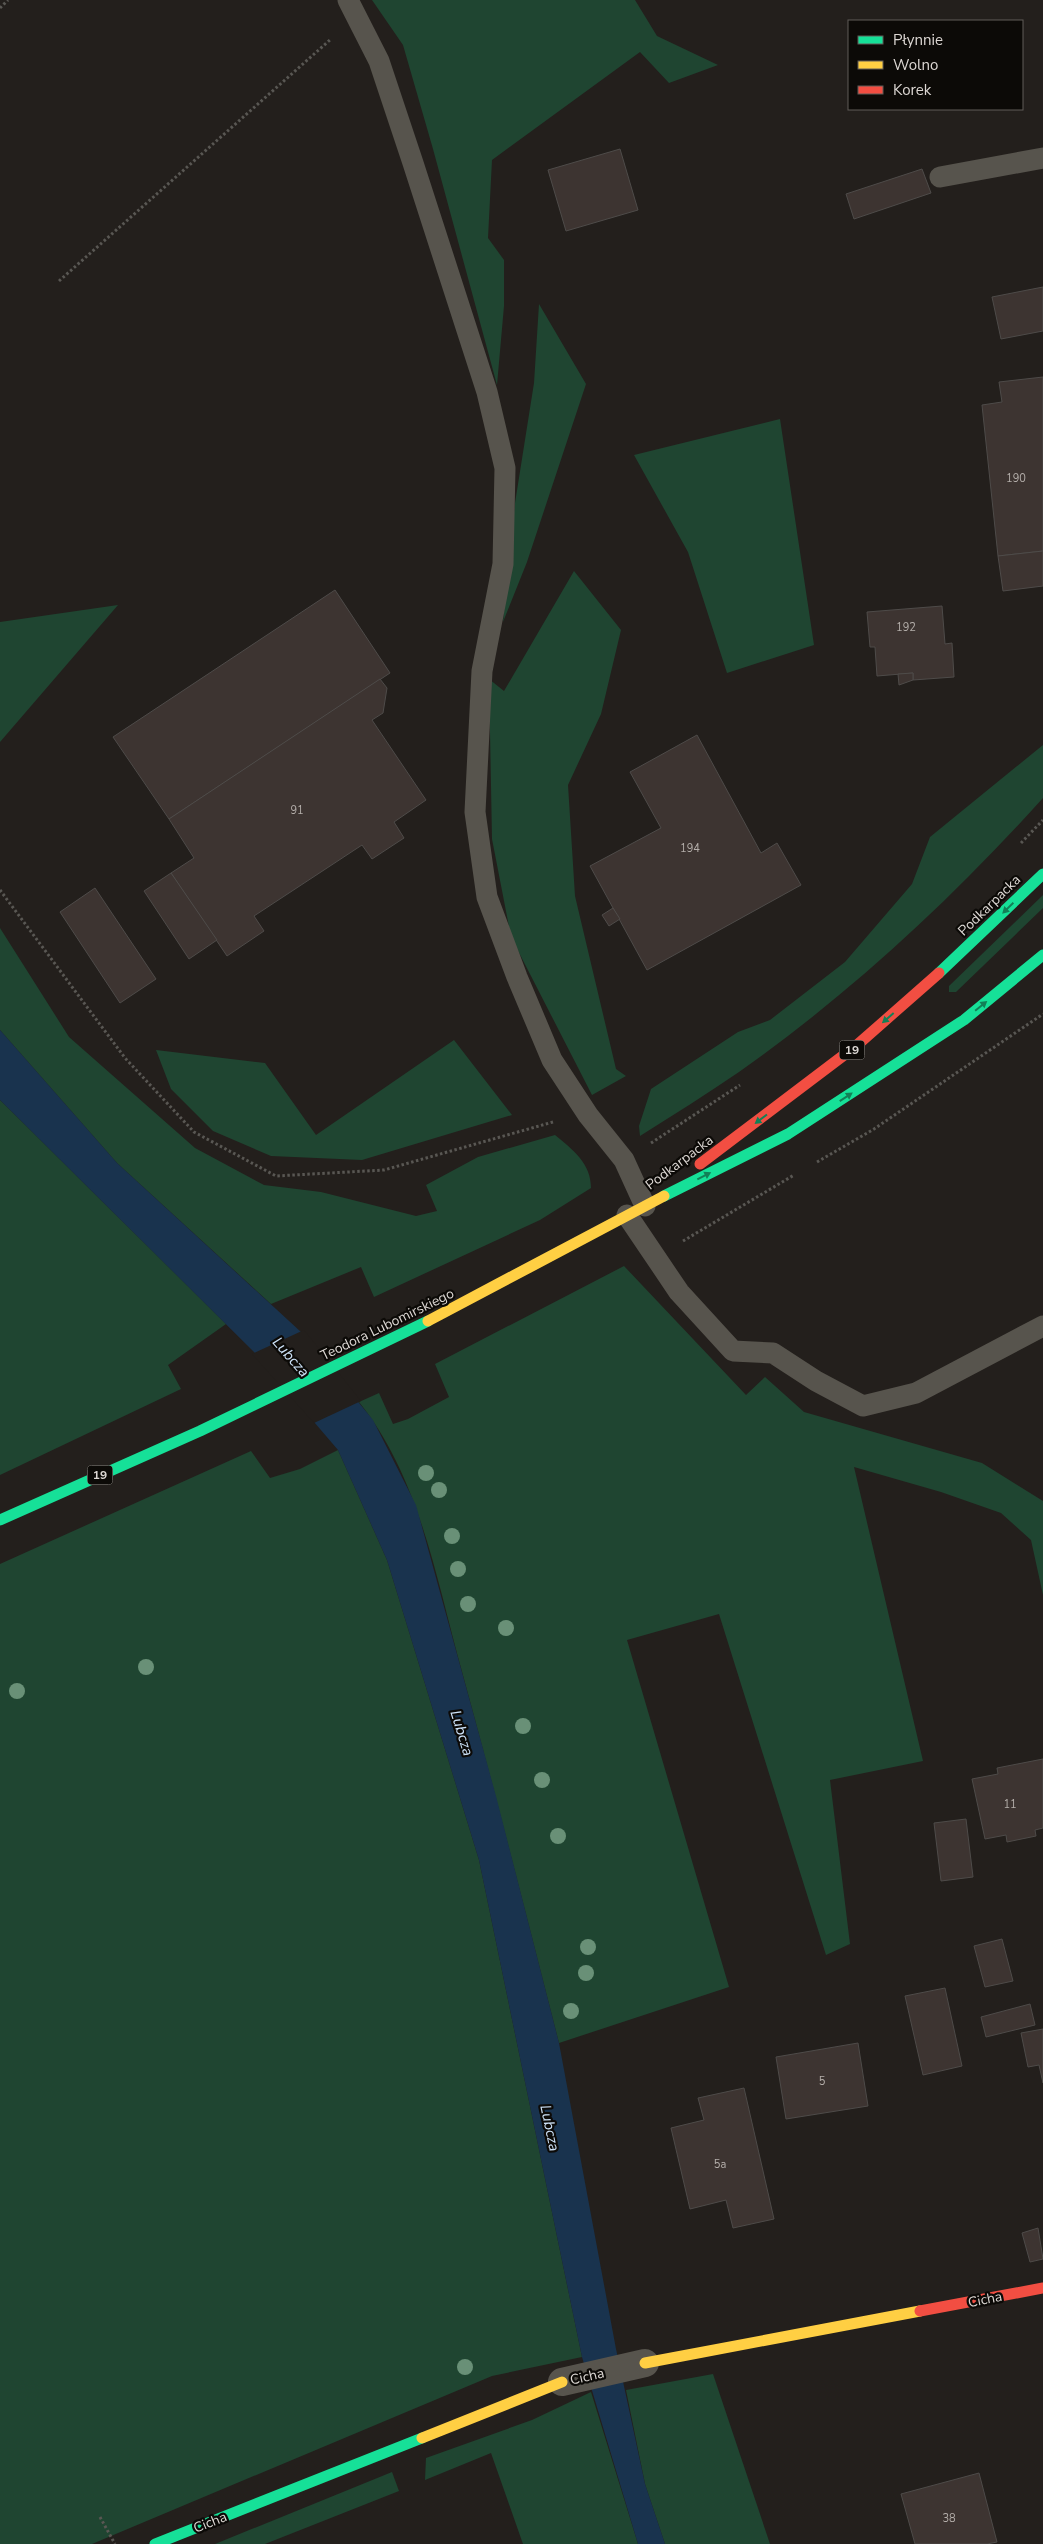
<svg xmlns="http://www.w3.org/2000/svg" width="1043" height="2544" viewBox="0 0 1043 2544" font-family="'Nunito Sans',sans-serif">
<rect width="100%" height="100%" fill="#231f1c"/>
<g fill="#1f4531">
<polygon points="372,0 635,0 657,36 718,65 669,83 640,52 492,160 488,238 504,260 504,306 497,385 433,149 403,45"/>
<polygon points="539,304 586,384 527,562 503,622 515,503 534,383"/>
<polygon points="780,419 814,645 727,673 688,552 634,455"/>
<polygon points="574,571 621,630 601,714 568,785 575,896 616,1069 626,1076 592,1095 511,937 492,839 489,679 504,691"/>
<polygon points="118,605 0,742 0,622"/>
<path d="M1043,745V798C952,899 851,993 739,1072C707,1094 673,1115 640,1136L639,1126L651,1089L738,1032L770,1020L845,962L912,884L930,837Z"/>
<polygon points="1043,895 1043,908 956,992 949,992 949,986"/>
<path d="M0,928L69,1037L195,1148L264,1185L321,1192L416,1216L437,1211L426,1185L478,1157L555,1135C573,1150 591,1163 591,1188L540,1220L374,1297L361,1267L271,1304L117,1163L0,1030Z"/>
<polygon points="454,1040 512,1115 362,1160 271,1156 213,1131 171,1089 156,1050 265,1063 316,1135"/>
<polygon points="0,1100 226,1324 168,1365 181,1389 0,1475"/>
<path d="M624,1266L746,1395L765,1377L804,1412L982,1463L1043,1501V1595L1031,1540L1001,1513L941,1492L854,1467L923,1761L830,1780L850,1944L826,1955L719,1614L627,1640L729,1987L559,2043C527,1918 495,1792 461,1668C436,1577 419,1477 359,1402L379,1393L393,1424L408,1419L449,1397L435,1364Z"/>
<polygon points="338,1450 387,1560 479,1860 582,2357 492,2376 92,2544 0,2544 0,1564 251,1451 270,1478 300,1469"/>
<polygon points="713,2374 770,2544 665,2544 645,2484 626,2390"/>
<polygon points="591,2392 638,2544 523,2544 491,2453 425,2480 426,2458 532,2420"/>
<polygon points="392,2472 399,2491 265,2544 215,2544"/>
</g>
<polygon fill="#19334e" points="0,1030 117,1163 301,1332 373,1420 416,1505 496,1796 559,2043 616,2349 645,2484 665,2544 638,2544 582,2357 479,1860 387,1560 338,1450 255,1353 0,1100"/>
<polygon fill="#231f1c" points="304,1330 361,1401 314,1423 252,1354"/>
<g fill="#3d3431" stroke="#4e4b49">
<polygon points="620,149 638,210 566,231 548,170"/>
<polygon points="922,169 931,193 854,219 846,194"/>
<polygon points="1043,287 1043,331 1001,339 992,297"/>
<polygon points="1043,377 1043,551 998,556 982,405 1002,402 999,382"/>
<polygon points="1043,551 1043,586 1003,591 998,556"/>
<polygon points="335,590 390,673 169,819 113,737"/>
<polygon points="942,606 945,644 952,643 954,677 913,680 913,673 877,676 875,647 870,647 867,612"/>
<polygon points="913,673 913,680 899,685 898,674"/>
<polygon points="380,679 387,688 383,713 372,720 426,800 394,822 404,838 372,859 362,845 254,916 264,931 227,956 171,873 194,858 169,819"/>
<polygon points="697,735 761,853 777,843 801,885 647,970 590,866 661,828 630,772"/>
<polygon points="171,873 217,940 189,959 144,891"/>
<polygon points="95,888 156,979 120,1003 60,912"/>
<polygon points="613,908 620,919 609,926 602,915"/>
<polygon points="1043,1759 1043,1828 1035,1830 1036,1836 1007,1842 1006,1835 985,1839 972,1779 998,1774 997,1768"/>
<polygon points="966,1819 973,1877 941,1881 934,1823"/>
<polygon points="1002,1939 1013,1981 985,1987 974,1946"/>
<polygon points="945,1988 962,2066 923,2075 905,1996"/>
<polygon points="1030,2004 1035,2025 986,2037 981,2017"/>
<polygon points="1043,2029 1043,2083 1039,2065 1028,2067 1021,2033"/>
<polygon points="858,2043 868,2106 786,2119 776,2057"/>
<polygon points="744,2088 774,2219 733,2228 726,2200 690,2209 671,2128 704,2120 698,2098"/>
<polygon points="1038,2228 1043,2259 1030,2262 1022,2233"/>
<polygon points="979,2473 997,2542 987,2544 915,2544 901,2494"/>
</g>
<g fill="none" stroke-linecap="round" stroke-linejoin="round">
<g stroke="#595753" stroke-width="3" stroke-dasharray="2.5 2.5" stroke-linecap="butt">
<polyline points="0,8 8,0"/>
<polyline points="59,281 331,39"/>
<polyline points="1021,843 1043,820"/>
<polyline points="0,890 125,1058 194,1132 276,1176 384,1170 553,1122"/>
<polyline points="651,1143 740,1085"/>
<polyline points="817,1162 874,1129 1043,1014"/>
<polyline points="683,1241 794,1175"/>
<polyline points="100,2517 115,2544"/>
</g>
<g stroke="#57544d" stroke-width="21">
<polyline points="348,0 379,61 413,163 487,392 505,468 503,564 482,671 475,812 487,897 517,977 552,1060 588,1115 624,1160 645,1206"/>
<polyline points="940,177 1043,158"/>
<polyline points="627,1215 679,1292 733,1351 773,1353 816,1381 863,1406 916,1393 1043,1326"/>
</g>
<polyline stroke="#57544d" stroke-width="28" points="562,2382 645,2363"/>
<g stroke="#16e098" stroke-width="11">
<polyline points="939,973 1043,874"/>
<polyline points="664,1196 788,1134 964,1020 1043,955"/>
<polyline points="0,1520 200,1431 428,1321"/>
<polyline points="155,2544 422,2438"/>
</g>
<g stroke="#ffcf43" stroke-width="11">
<polyline points="428,1321 664,1196"/>
<polyline points="645,2363 920,2311"/>
<polyline points="422,2438 562,2382"/>
</g>
<g stroke="#f24e42" stroke-width="11">
<polyline points="700,1164 856,1046 939,973"/>
<polyline points="920,2311 1043,2288"/>
</g>
</g>
<g fill="#699077">
<circle cx="426" cy="1473" r="8"/>
<circle cx="439" cy="1490" r="8"/>
<circle cx="452" cy="1536" r="8"/>
<circle cx="458" cy="1569" r="8"/>
<circle cx="468" cy="1604" r="8"/>
<circle cx="506" cy="1628" r="8"/>
<circle cx="146" cy="1667" r="8"/>
<circle cx="17" cy="1691" r="8"/>
<circle cx="523" cy="1726" r="8"/>
<circle cx="542" cy="1780" r="8"/>
<circle cx="558" cy="1836" r="8"/>
<circle cx="588" cy="1947" r="8"/>
<circle cx="586" cy="1973" r="8"/>
<circle cx="571" cy="2011" r="8"/>
<circle cx="465" cy="2367" r="8"/>
</g>
<defs><path id="oneway-solid" d="M-6-.8H1V-3.2L6.5 0L1 3.2V.8H-6Z" transform="scale(1.25)"/></defs>
<g fill="#128057">
<use href="#oneway-solid" transform="translate(1008 908) rotate(136)"/>
<use href="#oneway-solid" transform="translate(981 1006) rotate(-39)"/>
<use href="#oneway-solid" transform="translate(888 1018) rotate(139)"/>
<use href="#oneway-solid" transform="translate(846 1097) rotate(-33)"/>
<use href="#oneway-solid" transform="translate(761 1119) rotate(143)"/>
<use href="#oneway-solid" transform="translate(704 1176) rotate(-27)"/>
</g>
<g text-anchor="middle" stroke-width="4.5" stroke-linejoin="round" paint-order="stroke">
<g font-size="11" fill="#b5afab">
<text x="1016" y="482">190</text>
<text x="906" y="631">192</text>
<text x="297" y="814">91</text>
<text x="690" y="852">194</text>
<text x="1010" y="1808">11</text>
<text x="822" y="2085">5</text>
<text x="720" y="2168">5a</text>
<text x="949" y="2522">38</text>
</g>
<g fill="#0c0a07" stroke="#9e9a96" stroke-width="1">
<rect x="839.5" y="1040.5" width="25" height="19" rx="4"/>
<rect x="87.5" y="1465.5" width="25" height="19" rx="4"/>
</g>
<g font-size="12" font-weight="bold" fill="#ddd8d4">
<text x="852" y="1054">19</text>
<text x="100" y="1479">19</text>
</g>
<g font-size="14" fill="#ddd8d4" stroke="#0c0a07">
<text transform="translate(989 905) rotate(-44)" y="5">Podkarpacka</text>
<text transform="translate(679 1162) rotate(-37)" y="5">Podkarpacka</text>
<text transform="translate(387 1324) rotate(-26)" y="5">Teodora Lubomirskiego</text>
<text transform="translate(985 2299) rotate(-11)" y="5">Cicha</text>
<text transform="translate(587 2376) rotate(-13)" y="5">Cicha</text>
<text transform="translate(210 2522) rotate(-22)" y="5">Cicha</text>
</g>
<g font-size="15" font-style="italic" fill="#cee3f9" stroke="#0c0a07">
<text transform="translate(291 1357) rotate(49)" y="5">Lubcza</text>
<text transform="translate(462 1733) rotate(73)" y="5">Lubcza</text>
<text transform="translate(550 2128) rotate(78)" y="5">Lubcza</text>
</g>
</g>
<rect x="848" y="20" width="175" height="90" fill="#0c0a07" stroke="#605c59"/>
<rect x="858" y="36" width="25" height="8" fill="#16e098" stroke="#605c59"/>
<text x="893" y="45" font-size="15" fill="#ddd8d4">Płynnie</text>
<rect x="858" y="61" width="25" height="8" fill="#ffcf43" stroke="#605c59"/>
<text x="893" y="70" font-size="15" fill="#ddd8d4">Wolno</text>
<rect x="858" y="86" width="25" height="8" fill="#f24e42" stroke="#605c59"/>
<text x="893" y="95" font-size="15" fill="#ddd8d4">Korek</text>
</svg>
